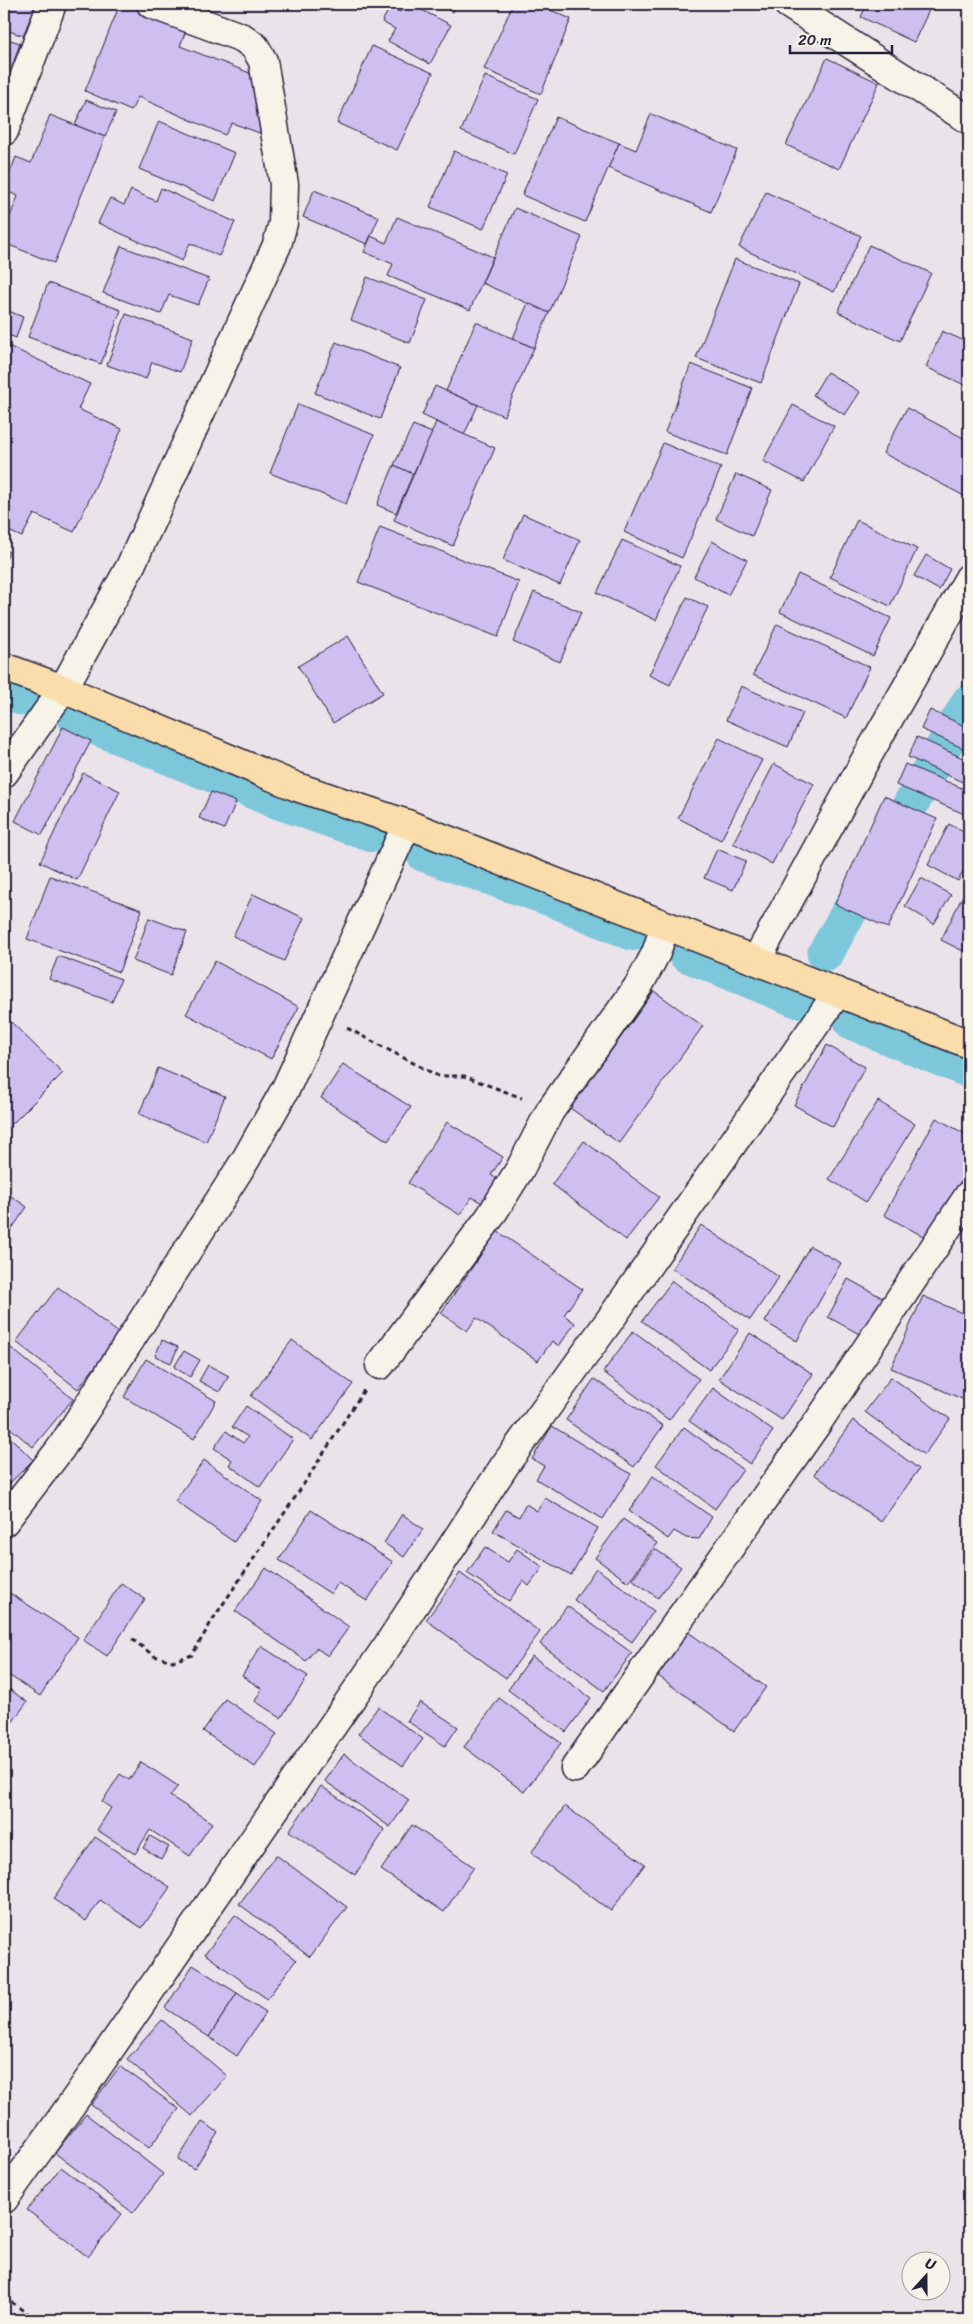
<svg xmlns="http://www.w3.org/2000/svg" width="973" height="2324" viewBox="0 0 973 2324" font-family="Sriracha,sans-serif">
<rect width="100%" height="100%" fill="#ebe3ea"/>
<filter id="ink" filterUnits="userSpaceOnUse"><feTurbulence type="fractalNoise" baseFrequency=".02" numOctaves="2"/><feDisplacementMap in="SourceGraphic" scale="10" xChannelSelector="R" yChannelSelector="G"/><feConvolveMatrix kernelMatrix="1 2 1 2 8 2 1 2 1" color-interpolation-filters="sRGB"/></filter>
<g filter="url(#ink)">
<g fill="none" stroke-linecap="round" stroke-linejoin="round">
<polyline stroke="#57859a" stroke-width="10" points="732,973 734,971"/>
<g stroke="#7bc7da" stroke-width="36">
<polyline points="4,690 23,698"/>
<polyline points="76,719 272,799 371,834"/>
<polyline points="424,854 552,899 633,933"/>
<polyline points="686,954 798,1000 800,998"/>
<polyline points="825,954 969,702"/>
<polyline points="852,1022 969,1070"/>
</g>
</g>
<g fill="#cfbef0" stroke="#22223b">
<polygon points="4,4 36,4 23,36 4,29"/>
<polygon points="120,4 135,4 188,25 180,46 250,73 268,136 232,123 225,135 138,97 131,111 85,91"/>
<polygon points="405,4 410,4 451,25 430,64 388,41 395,29 382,22 390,7 400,12"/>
<polygon points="436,4 457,4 453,12"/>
<polygon points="513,4 537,4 571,19 541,94 484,69"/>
<polygon points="867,4 932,4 914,42 861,17"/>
<polygon points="4,38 20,43 7,84 4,83"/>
<polygon points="372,46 433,73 397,150 337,123"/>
<polygon points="827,58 879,83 839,169 786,145"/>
<polygon points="485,76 538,99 514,154 461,131"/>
<polygon points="86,100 116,112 105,137 75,125"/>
<polygon points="651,114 737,150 711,212 608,168 619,143 636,150"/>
<polygon points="50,115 105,137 54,263 4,243 4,232 18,196 4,190 4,188 16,157 31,163"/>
<polygon points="556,117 619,143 585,222 522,195"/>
<polygon points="159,121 235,153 215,201 139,169"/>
<polygon points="454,151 507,175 483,229 430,207"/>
<polygon points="161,188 235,222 219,256 190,243 182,261 98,223 110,198 124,205 131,190 156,201"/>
<polygon points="314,190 379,217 367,244 303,217"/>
<polygon points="766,192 861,236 834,292 739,247"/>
<polygon points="515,208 582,237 549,313 482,283"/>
<polygon points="397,217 493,257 470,310 388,276 393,264 364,252 371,236 386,243"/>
<polygon points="869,245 931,273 900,341 838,312"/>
<polygon points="121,246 209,279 198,305 169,295 161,314 103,293"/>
<polygon points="735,259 799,284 761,383 696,358"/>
<polygon points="367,277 427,300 410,343 351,320"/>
<polygon points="48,283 121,310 101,364 28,337"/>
<polygon points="528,303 549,313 534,348 513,338"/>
<polygon points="4,309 23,317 16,338 4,333"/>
<polygon points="126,314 193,338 180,372 152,362 146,379 107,365"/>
<polygon points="476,322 534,348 504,416 446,391"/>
<polygon points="942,331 969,343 969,387 926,367"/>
<polygon points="336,342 400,368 380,419 315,393"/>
<polygon points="4,344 90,384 78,409 122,429 74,532 34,514 22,537 4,529"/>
<polygon points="691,364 752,388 727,455 665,432"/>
<polygon points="827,372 860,392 845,415 813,395"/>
<polygon points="435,386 478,405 464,435 422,415"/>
<polygon points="298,404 374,435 346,504 270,473"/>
<polygon points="793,405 834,426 804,482 763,461"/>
<polygon points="907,408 969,441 969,492 966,497 883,453"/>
<polygon points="436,422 495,448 453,546 394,520"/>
<polygon points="413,425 432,433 413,474 394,465"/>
<polygon points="663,443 721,468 682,558 624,532"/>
<polygon points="394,465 413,474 396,513 377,505"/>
<polygon points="736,474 772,490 752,536 716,519"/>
<polygon points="523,514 580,540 560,585 503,560"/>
<polygon points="857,520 917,549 890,606 830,577"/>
<polygon points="380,527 519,582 498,637 358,582"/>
<polygon points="622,540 680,566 656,620 597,593"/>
<polygon points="712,541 747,560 728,595 694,577"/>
<polygon points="4,549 9,552 4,564"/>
<polygon points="926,555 950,569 939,590 914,576"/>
<polygon points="798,574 891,618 873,656 780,612"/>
<polygon points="534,592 581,612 560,662 513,642"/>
<polygon points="687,597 708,607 670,685 649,675"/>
<polygon points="777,624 870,667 846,718 753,675"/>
<polygon points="348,636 383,693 333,723 298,666"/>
<polygon points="741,686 803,713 788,747 726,720"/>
<polygon points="930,710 969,728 969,751 921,729"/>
<polygon points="63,727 91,741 42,835 15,821"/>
<polygon points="917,737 969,761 969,785 908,757"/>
<polygon points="719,738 762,760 721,840 678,818"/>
<polygon points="774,764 814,784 772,864 733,843"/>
<polygon points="905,764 969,791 969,816 896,785"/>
<polygon points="83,773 120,791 77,880 40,862"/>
<polygon points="211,792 236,802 224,829 199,818"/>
<polygon points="884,796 937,819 888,928 835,904"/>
<polygon points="949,824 969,835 969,860 958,881 928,865"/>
<polygon points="717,849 746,861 733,890 704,878"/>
<polygon points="50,876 142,910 119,972 27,939"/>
<polygon points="921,878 951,895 934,924 905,906"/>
<polygon points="969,883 969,954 941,940"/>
<polygon points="253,894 304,918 284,961 233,936"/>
<polygon points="149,918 187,932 171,975 133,961"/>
<polygon points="58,956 121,979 112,1002 49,979"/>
<polygon points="215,961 299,1007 271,1059 186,1014"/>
<polygon points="654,991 703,1026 619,1143 570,1108"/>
<polygon points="4,1015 63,1073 4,1132"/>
<polygon points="827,1045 865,1067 833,1127 794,1105"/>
<polygon points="343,1064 411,1107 388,1141 321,1098"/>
<polygon points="158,1068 225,1096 206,1142 139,1114"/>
<polygon points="878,1101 915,1124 866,1202 829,1179"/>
<polygon points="936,1118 969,1136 969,1173 932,1241 884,1215"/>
<polygon points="447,1122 503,1157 491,1175 503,1183 488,1207 472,1197 460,1215 408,1183"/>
<polygon points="584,1141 659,1197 626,1240 552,1184"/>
<polygon points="4,1191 27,1207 4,1240"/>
<polygon points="701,1225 779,1277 750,1320 672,1268"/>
<polygon points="497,1231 582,1289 564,1315 575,1323 559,1346 552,1341 538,1361 476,1318 467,1331 441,1313"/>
<polygon points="810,1246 841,1263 797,1341 765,1322"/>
<polygon points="848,1279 883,1298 863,1336 828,1317"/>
<polygon points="672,1281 739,1330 709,1370 642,1321"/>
<polygon points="58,1287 120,1334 78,1389 16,1342"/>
<polygon points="923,1296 969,1316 969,1382 962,1399 891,1368"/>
<polygon points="633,1331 699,1379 669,1420 603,1372"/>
<polygon points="750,1333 813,1374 782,1420 719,1379"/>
<polygon points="162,1340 178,1347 171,1363 155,1356"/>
<polygon points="292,1340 353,1384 312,1440 251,1396"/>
<polygon points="4,1342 73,1399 33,1447 4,1423"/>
<polygon points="184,1351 200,1360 190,1377 174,1367"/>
<polygon points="146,1359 216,1401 194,1439 124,1397"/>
<polygon points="208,1365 229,1376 219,1392 199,1381"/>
<polygon points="891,1377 950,1419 924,1455 865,1412"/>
<polygon points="594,1379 663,1426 634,1467 566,1420"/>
<polygon points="713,1388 773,1431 750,1464 689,1421"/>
<polygon points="246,1406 293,1439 260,1487 229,1465 232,1460 214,1448 226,1431 243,1443 248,1437 232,1427"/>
<polygon points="853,1420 919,1469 881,1522 814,1474"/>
<polygon points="552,1426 631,1474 603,1519 536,1479 544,1466 532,1459"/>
<polygon points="684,1427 743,1470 715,1509 656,1465"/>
<polygon points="4,1431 33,1460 4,1489"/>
<polygon points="204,1460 262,1501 234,1542 175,1501"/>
<polygon points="653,1476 712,1517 699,1539 686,1538 674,1531 668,1539 629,1511"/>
<polygon points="545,1498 598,1528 571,1575 493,1531 506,1510 519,1517 526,1504 537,1511"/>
<polygon points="311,1510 393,1562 367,1601 338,1583 331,1594 279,1560"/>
<polygon points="402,1514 423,1529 404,1557 384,1543"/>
<polygon points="623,1519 657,1543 628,1582 595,1558"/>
<polygon points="485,1547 508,1562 517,1549 543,1567 529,1586 523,1581 509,1601 467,1573"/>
<polygon points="655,1549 681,1567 658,1598 632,1579"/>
<polygon points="266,1568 349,1627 328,1656 316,1648 306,1661 235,1611"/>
<polygon points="596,1568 654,1611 632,1642 574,1600"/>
<polygon points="460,1573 540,1632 506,1678 426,1620"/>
<polygon points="121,1583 145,1599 107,1656 83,1640"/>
<polygon points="5,1590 78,1637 40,1696 4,1672"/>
<polygon points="567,1606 632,1653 604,1691 540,1644"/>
<polygon points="688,1632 766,1687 734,1731 657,1675"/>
<polygon points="261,1646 308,1676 281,1718 255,1701 262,1689 242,1676"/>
<polygon points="532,1656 591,1698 566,1732 508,1690"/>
<polygon points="4,1685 27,1702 4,1734"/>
<polygon points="499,1698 561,1743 524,1792 464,1747"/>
<polygon points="225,1699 277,1734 255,1767 203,1731"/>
<polygon points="420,1702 458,1727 445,1746 407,1721"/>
<polygon points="378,1707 423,1739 403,1766 358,1734"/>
<polygon points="344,1754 409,1800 390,1827 325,1781"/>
<polygon points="141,1762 178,1786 170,1796 212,1823 190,1856 150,1830 135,1854 97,1830 111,1808 102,1802 120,1774 129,1780"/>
<polygon points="321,1786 385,1830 355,1875 289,1831"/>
<polygon points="565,1806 645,1864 611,1911 531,1853"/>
<polygon points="412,1825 474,1867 444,1912 381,1870"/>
<polygon points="150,1836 169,1847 161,1859 143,1848"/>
<polygon points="95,1837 170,1887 142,1928 100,1900 86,1921 53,1899"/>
<polygon points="276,1855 347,1907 310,1957 239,1904"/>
<polygon points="235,1915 296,1960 267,1999 205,1954"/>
<polygon points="193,1965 237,1993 209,2037 165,2008"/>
<polygon points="237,1993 266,2012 237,2056 209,2037"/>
<polygon points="162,2020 227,2076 192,2116 127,2059"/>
<polygon points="120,2066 179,2109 149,2148 91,2105"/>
<polygon points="86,2114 163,2174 133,2213 55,2153"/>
<polygon points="202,2122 218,2132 194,2169 178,2159"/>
<polygon points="61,2167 122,2214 88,2257 27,2210"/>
</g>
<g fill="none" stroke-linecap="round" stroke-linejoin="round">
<defs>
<g id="minor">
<polyline points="788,4 969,120"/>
<polyline points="4,131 52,4"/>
<polyline points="4,773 63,689 130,567 277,245 283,223 284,184 263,61 255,47 243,38 151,4"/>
<polyline points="757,959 867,757 969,578"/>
<polyline points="380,1365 490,1217 520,1169 550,1111 639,985 656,953 665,926"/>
<polyline points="4,1522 61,1448 246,1159 286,1088 407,824"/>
<polyline points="575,1768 818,1422 969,1195"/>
<polyline points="4,2199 81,2091 388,1645 505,1465 612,1317 838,992"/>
</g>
<polyline id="major" points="4,667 63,689 297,787 407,824 969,1044"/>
</defs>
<use href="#minor" stroke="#22223b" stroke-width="31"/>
<use href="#major" stroke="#22223b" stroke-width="31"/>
<g stroke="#22223b" stroke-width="3" stroke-dasharray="5 4" stroke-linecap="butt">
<polyline points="347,1028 438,1076 464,1076 522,1098"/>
<polyline points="132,1639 154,1656 173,1661 192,1655 213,1619 300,1490 364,1390"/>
<polyline points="4,2297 37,2320"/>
</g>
<use href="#minor" stroke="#f7f3e8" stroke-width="28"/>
<use href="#major" stroke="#fbddab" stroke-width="28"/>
</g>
</g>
<rect width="973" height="2324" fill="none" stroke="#f7f3e8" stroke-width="20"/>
<rect x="10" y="10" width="953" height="2304" fill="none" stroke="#22223b" stroke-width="2" filter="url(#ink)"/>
<g transform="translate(926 2276) rotate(21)"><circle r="24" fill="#f7f3e8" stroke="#a29fa3"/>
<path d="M0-4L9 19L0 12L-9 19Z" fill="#22223b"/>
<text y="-8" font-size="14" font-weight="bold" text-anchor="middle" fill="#22223b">U</text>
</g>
<path d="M790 45v8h102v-8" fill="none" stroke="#22223b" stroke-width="2.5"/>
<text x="798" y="45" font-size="15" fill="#22223b" stroke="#f7f3e8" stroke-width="4" paint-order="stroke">20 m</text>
</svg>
